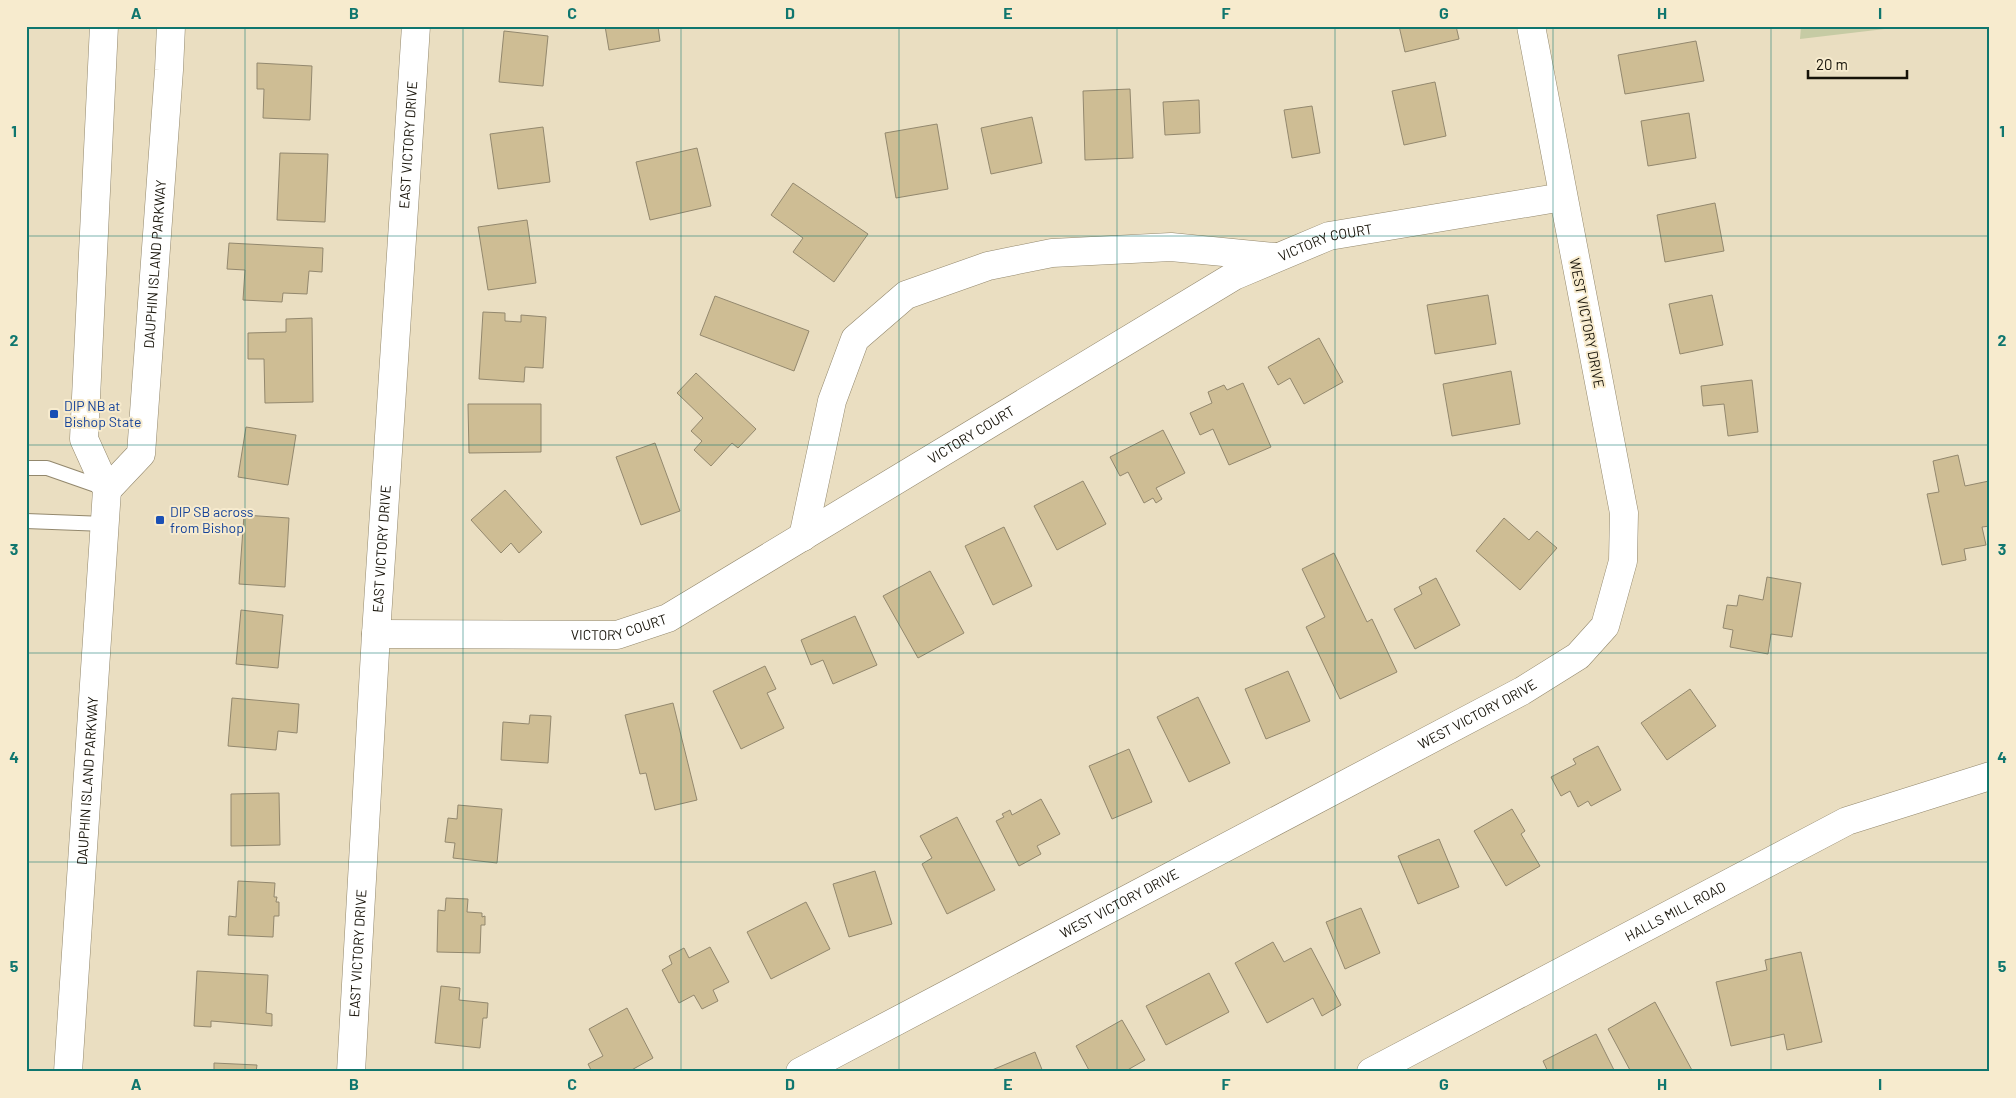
<svg xmlns="http://www.w3.org/2000/svg" width="2016" height="1098" viewBox="0 0 2016 1098" font-family="Barlow,sans-serif">
<rect width="100%" height="100%" fill="#eadec1"/>
<polygon fill="#c6cba4" points="1801,26 1910,26 1800,39"/>
<g fill="#cebd94" stroke="#93886e">
<polygon points="605,26 658,26 660,41 609,50"/>
<polygon points="1399,26 1456,26 1459,39 1405,52"/>
<polygon points="504,31 548,36 543,86 499,82"/>
<polygon points="1696,41 1704,81 1625,94 1618,55"/>
<polygon points="257,63 312,66 310,120 263,118 264,89 257,89"/>
<polygon points="1435,82 1446,136 1404,145 1392,91"/>
<polygon points="1130,89 1133,158 1085,160 1083,91"/>
<polygon points="1199,100 1200,133 1165,135 1163,102"/>
<polygon points="1312,106 1320,153 1292,158 1284,110"/>
<polygon points="1689,113 1696,158 1648,166 1641,121"/>
<polygon points="1032,117 1042,163 991,174 981,128"/>
<polygon points="937,124 948,189 896,198 885,133"/>
<polygon points="543,127 550,182 498,189 490,134"/>
<polygon points="697,148 711,206 650,220 636,162"/>
<polygon points="280,153 328,154 325,222 277,220"/>
<polygon points="793,183 868,234 834,282 793,252 803,238 771,215"/>
<polygon points="1715,203 1724,251 1665,262 1657,215"/>
<polygon points="527,220 536,283 488,290 478,227"/>
<polygon points="229,243 323,248 322,272 309,271 307,294 283,293 282,302 243,300 245,270 227,269"/>
<polygon points="1488,295 1496,344 1435,354 1427,305"/>
<polygon points="1712,295 1723,345 1680,354 1669,304"/>
<polygon points="715,296 809,331 794,371 700,335"/>
<polygon points="483,312 505,313 505,321 521,322 521,315 546,317 543,368 525,367 524,382 479,379"/>
<polygon points="312,318 313,402 265,403 264,359 248,359 248,333 286,332 286,319"/>
<polygon points="1319,338 1343,382 1304,404 1290,378 1278,385 1268,367"/>
<polygon points="1511,371 1520,424 1452,436 1443,384"/>
<polygon points="696,373 756,429 738,448 732,443 711,466 694,450 702,441 691,431 703,418 677,393"/>
<polygon points="1752,380 1758,432 1728,436 1724,404 1703,406 1701,386"/>
<polygon points="1243,383 1271,447 1229,465 1213,429 1200,435 1190,413 1212,403 1208,392 1224,385 1227,390"/>
<polygon points="468,404 541,404 541,452 469,453"/>
<polygon points="246,427 296,435 288,485 238,477"/>
<polygon points="1163,430 1185,473 1156,488 1162,499 1156,503 1153,498 1144,503 1128,472 1120,476 1110,457"/>
<polygon points="655,443 680,511 641,525 616,457"/>
<polygon points="1958,455 1965,486 1989,481 1990,526 1982,527 1986,545 1964,549 1966,560 1942,565 1927,494 1939,492 1933,461"/>
<polygon points="1083,481 1106,524 1057,550 1034,506"/>
<polygon points="505,490 542,532 519,553 511,543 501,553 471,520"/>
<polygon points="244,515 289,518 285,587 239,584"/>
<polygon points="1504,518 1529,540 1537,531 1557,548 1520,590 1476,551"/>
<polygon points="1004,527 1032,586 993,605 965,546"/>
<polygon points="1334,553 1367,622 1372,619 1397,672 1340,699 1306,627 1325,617 1302,569"/>
<polygon points="930,571 964,633 918,658 883,596"/>
<polygon points="1767,577 1801,583 1792,637 1771,634 1768,654 1730,647 1733,630 1723,628 1727,605 1737,606 1739,595 1763,600"/>
<polygon points="1436,578 1460,625 1415,649 1394,609 1422,594 1419,587"/>
<polygon points="241,610 283,615 278,668 236,664"/>
<polygon points="855,616 877,665 833,684 823,660 811,665 801,640"/>
<polygon points="765,666 776,689 767,693 784,728 741,749 713,691"/>
<polygon points="1288,671 1310,721 1266,739 1245,689"/>
<polygon points="1690,689 1716,726 1667,760 1641,723"/>
<polygon points="1198,697 1230,763 1189,782 1157,717"/>
<polygon points="232,698 299,704 297,733 278,731 276,750 228,746"/>
<polygon points="673,703 697,800 655,810 646,773 640,774 625,715"/>
<polygon points="530,715 551,716 548,763 501,760 503,722 529,724"/>
<polygon points="1598,746 1621,790 1591,806 1588,801 1578,807 1570,791 1561,796 1551,777 1576,764 1573,759"/>
<polygon points="1129,749 1152,802 1112,819 1089,766"/>
<polygon points="279,793 280,845 231,846 231,794"/>
<polygon points="1041,799 1060,834 1037,846 1041,854 1019,866 996,821 1004,817 1002,814 1010,810 1012,815"/>
<polygon points="458,805 502,809 497,863 453,858 455,843 445,842 448,818 457,819"/>
<polygon points="1512,809 1525,831 1521,834 1540,866 1506,886 1474,831"/>
<polygon points="957,817 995,890 947,914 922,864 932,858 920,836"/>
<polygon points="1439,839 1459,887 1418,904 1398,856"/>
<polygon points="875,871 892,924 849,937 833,884"/>
<polygon points="238,881 275,883 274,897 277,897 276,902 279,902 279,916 274,916 273,937 228,935 229,916 236,917"/>
<polygon points="446,898 468,899 467,912 482,913 482,917 485,916 485,925 481,925 480,953 437,952 438,910 445,911"/>
<polygon points="806,902 830,949 771,979 747,932"/>
<polygon points="1361,908 1380,953 1345,969 1326,922"/>
<polygon points="1273,942 1284,962 1311,948 1341,1005 1322,1016 1313,998 1267,1023 1235,963"/>
<polygon points="710,947 729,982 713,990 718,1001 702,1009 694,995 679,1003 662,970 672,964 669,956 684,948 689,958"/>
<polygon points="1801,952 1822,1042 1787,1050 1784,1034 1731,1046 1716,982 1767,970 1765,960"/>
<polygon points="197,971 268,975 266,1013 272,1014 272,1026 211,1021 211,1027 194,1026"/>
<polygon points="1209,973 1229,1012 1166,1045 1146,1006"/>
<polygon points="441,986 460,988 459,1000 488,1003 487,1018 483,1018 480,1048 435,1043"/>
<polygon points="1655,1002 1693,1072 1631,1072 1608,1029"/>
<polygon points="627,1008 653,1058 628,1072 592,1072 588,1064 603,1056 589,1029"/>
<polygon points="1122,1020 1145,1060 1124,1072 1090,1072 1076,1046"/>
<polygon points="1596,1034 1615,1072 1548,1072 1543,1061"/>
<polygon points="1035,1052 1043,1072 993,1072 992,1070"/>
<polygon points="214,1063 257,1065 256,1072 214,1072"/>
</g>
<g fill="none" stroke-linecap="round" stroke-linejoin="round">
<defs>
<g id="lane">
<polyline points="26,468 47,468 107,489"/>
<polyline points="26,521 105,524"/>
</g>
<g id="street">
<polyline points="803,537 832,401 855,339 906,295 988,266 1052,253 1171,247 1275,257"/>
<path id="s1" d="M376,634L617,635L668,618L1234,276L1329,236L1563,197"/>
<path id="s2" d="M351,1072L376,634L416,26"/>
<path id="s3" d="M800,1072L1522,691L1578,656L1605,626L1623,561L1624,513L1531,26"/>
</g>
<g id="secondary">
<path id="s4" d="M107,490L141,454L169,70L171,26"/>
<path id="s5" d="M68,1072L107,490L84,439L104,26"/>
<path id="s6" d="M1371,1072L1847,821L1990,776"/>
</g>
</defs>
<use href="#lane" stroke="#93886d" stroke-width="16"/>
<use href="#street" stroke="#93886d" stroke-width="29"/>
<use href="#secondary" stroke="#93886d" stroke-width="29"/>
<use href="#lane" stroke="#fff" stroke-width="14"/>
<use href="#street" stroke="#fff" stroke-width="28"/>
<use href="#secondary" stroke="#fff" stroke-width="28"/>
</g>
<path fill="none" stroke="#0f766e" stroke-width="1" stroke-opacity="0.55" d="M245,26V1072M463,26V1072M681,26V1072M899,26V1072M1117,26V1072M1335,26V1072M1553,26V1072M1771,26V1072M26,236H1990M26,445H1990M26,653H1990M26,862H1990"/>
<g fill="#1a4fb4" stroke="#f7ebce" stroke-width="2">
<rect x="49" y="409" width="10" height="10" rx="2.5"/>
<rect x="155" y="515" width="10" height="10" rx="2.5"/>
</g>
<g text-anchor="middle" stroke-width="4" stroke-linejoin="round" paint-order="stroke">
<g font-size="14" fill="#161208" stroke="#f7ebce">
<text dy="5" stroke="none"><textPath href="#s2" startOffset="929">EAST VICTORY DRIVE</textPath></text>
<text dy="5" stroke="none"><textPath href="#s1" startOffset="1054">VICTORY COURT</textPath></text>
<text dy="5" stroke="none"><textPath href="#s4" startOffset="240">DAUPHIN ISLAND PARKWAY</textPath></text>
<text transform="translate(1587 323) rotate(79)" y="5">WEST VICTORY DRIVE</text>
<text dy="5" stroke="none"><textPath href="#s1" startOffset="649">VICTORY COURT</textPath></text>
<text dy="5" stroke="none"><textPath href="#s2" startOffset="524">EAST VICTORY DRIVE</textPath></text>
<text dy="5" stroke="none"><textPath href="#s1" startOffset="244">VICTORY COURT</textPath></text>
<text dy="5" stroke="none"><textPath href="#s3" startOffset="766">WEST VICTORY DRIVE</textPath></text>
<text dy="5" stroke="none"><textPath href="#s5" startOffset="292">DAUPHIN ISLAND PARKWAY</textPath></text>
<text dy="5" stroke="none"><textPath href="#s3" startOffset="361">WEST VICTORY DRIVE</textPath></text>
<text dy="5" stroke="none"><textPath href="#s6" startOffset="344">HALLS MILL ROAD</textPath></text>
<text dy="5" stroke="none"><textPath href="#s2" startOffset="119">EAST VICTORY DRIVE</textPath></text>
</g>
<g font-size="14" fill="#164399" stroke="#f7ebce" text-anchor="start">
<text x="64" y="411">DIP NB at<tspan x="64" dy="16">Bishop State</tspan></text>
<text x="170" y="517">DIP SB across<tspan x="170" dy="16">from Bishop</tspan></text>
</g>
</g>
<rect width="2016" height="1098" fill="none" stroke="#f7ebce" stroke-width="55"/>
<path d="M1808 70v8h99v-8" fill="none" stroke="#161208" stroke-width="2.5"/>
<text x="1816" y="70" font-size="15" fill="#161208" stroke="#f7ebce" stroke-width="4" paint-order="stroke">20 m</text>
<rect x="28" y="28" width="1960" height="1042" fill="none" stroke="#0f766e" stroke-width="2"/>
<g font-size="16" text-anchor="middle" font-weight="bold" fill="#0f766e">
<text x="136" y="19">A</text>
<text x="354" y="19">B</text>
<text x="572" y="19">C</text>
<text x="790" y="19">D</text>
<text x="1008" y="19">E</text>
<text x="1226" y="19">F</text>
<text x="1444" y="19">G</text>
<text x="1662" y="19">H</text>
<text x="1880" y="19">I</text>
<text x="14" y="137">1</text>
<text x="2002" y="137">1</text>
<text x="14" y="346">2</text>
<text x="2002" y="346">2</text>
<text x="14" y="555">3</text>
<text x="2002" y="555">3</text>
<text x="14" y="763">4</text>
<text x="2002" y="763">4</text>
<text x="14" y="972">5</text>
<text x="2002" y="972">5</text>
<text x="136" y="1090">A</text>
<text x="354" y="1090">B</text>
<text x="572" y="1090">C</text>
<text x="790" y="1090">D</text>
<text x="1008" y="1090">E</text>
<text x="1226" y="1090">F</text>
<text x="1444" y="1090">G</text>
<text x="1662" y="1090">H</text>
<text x="1880" y="1090">I</text>
</g>
</svg>
